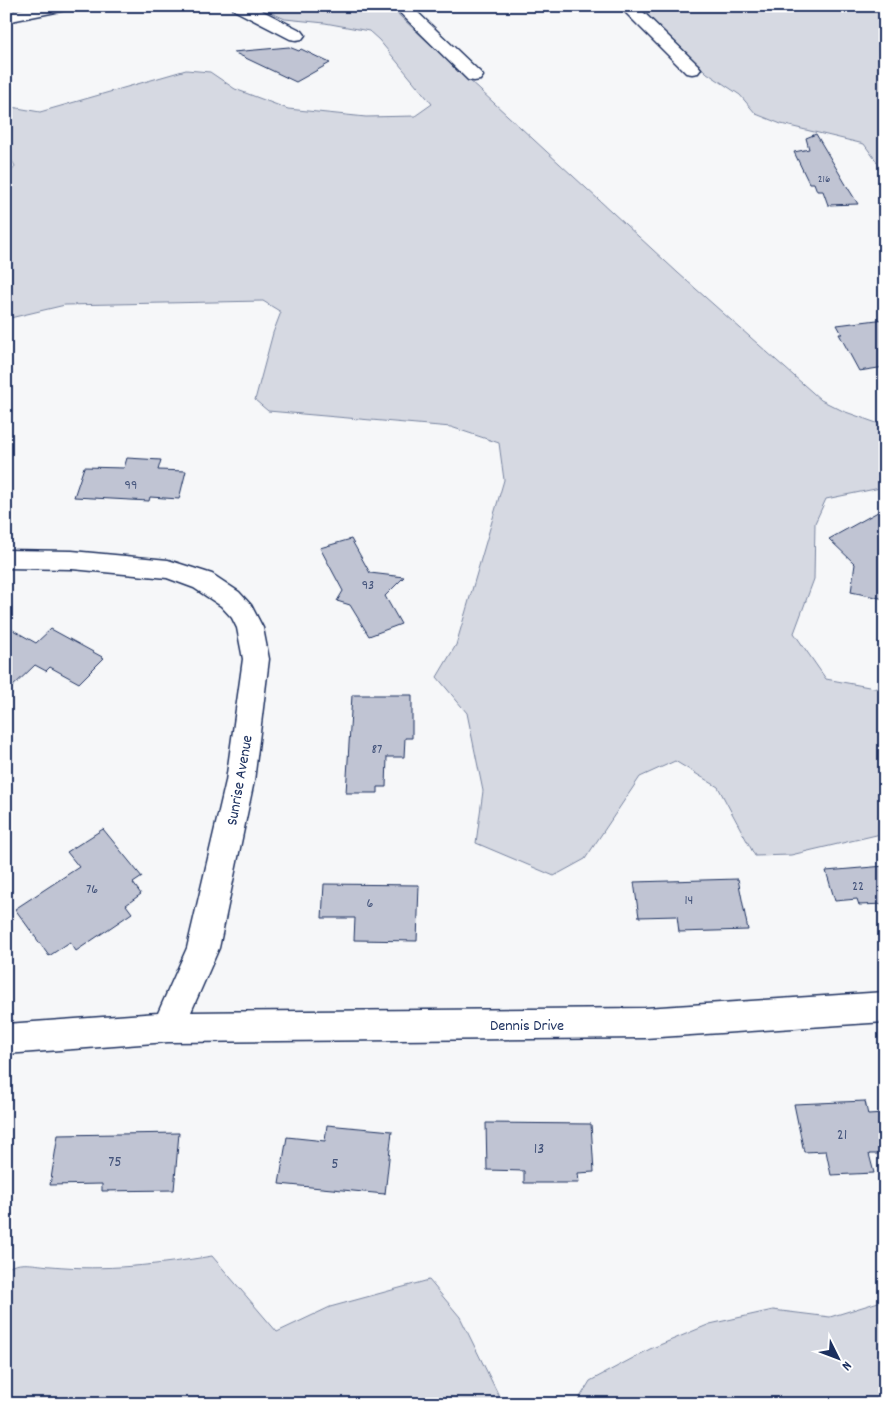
<svg xmlns="http://www.w3.org/2000/svg" width="891" height="1410" viewBox="0 0 891 1410" font-family="Dekko,sans-serif">
<rect width="100%" height="100%" fill="#f6f7f9"/>
<filter id="ink" filterUnits="userSpaceOnUse"><feTurbulence type="fractalNoise" baseFrequency=".02" numOctaves="2"/><feDisplacementMap in="SourceGraphic" scale="10" xChannelSelector="R" yChannelSelector="G"/><feConvolveMatrix kernelMatrix="1 2 1 2 8 2 1 2 1" color-interpolation-filters="sRGB"/></filter>
<g filter="url(#ink)">
<g fill="#d6d9e2" stroke="#7884a0">
<polygon points="256,6 389,6 678,273 821,400 843,411 885,426 885,487 826,499 815,523 814,579 794,633 826,679 885,690 885,833 791,855 755,856 718,787 675,761 640,777 585,859 554,876 476,843 483,791 467,713 437,677 456,645 504,480 499,443 451,427 268,411 255,400 273,333 281,312 263,301 65,305 6,319 6,182 15,166 6,150 6,106 40,112 186,70 210,72 235,89 288,109 366,117 415,116 432,104 379,40 369,31 325,23 285,19"/>
<polygon points="637,6 885,6 885,173 864,144 781,124 756,114 740,95 707,73"/>
<path d="M212,1256L277,1332L330,1307L429,1280L460,1317L503,1404H6V1269C20,1260 35,1265 51,1266C105,1271 158,1265 212,1256Z"/>
<polygon points="885,1300 885,1404 576,1404 590,1381 650,1349 710,1324 773,1310 830,1317"/>
</g>
<g fill="#c0c4d3" stroke="#1b2f5e">
<polygon points="289,47 299,51 301,49 330,63 296,82 233,52"/>
<polygon points="816,134 848,188 858,204 828,205 823,191 817,191 814,183 809,183 794,152 809,149 806,138"/>
<polygon points="885,319 885,367 859,371 839,334 842,334 837,325"/>
<polygon points="127,458 161,460 158,470 186,471 179,499 150,497 149,501 74,497 84,467 124,468"/>
<polygon points="885,508 885,599 851,592 855,564 829,539"/>
<polygon points="351,539 370,573 404,577 385,596 401,624 369,636 350,605 337,601 343,591 320,548"/>
<polygon points="6,626 36,643 51,629 104,658 79,683 50,667 46,671 35,665 6,693"/>
<polygon points="352,695 412,695 412,738 405,738 404,757 387,757 386,787 378,787 378,793 346,793"/>
<polygon points="103,829 142,877 133,883 141,894 126,905 132,913 76,951 70,942 49,956 15,909 79,867 67,852"/>
<polygon points="885,866 885,904 859,905 857,899 835,901 826,871"/>
<polygon points="738,879 748,930 679,932 677,916 639,917 634,882"/>
<polygon points="324,884 419,885 417,941 354,940 355,918 322,918"/>
<polygon points="865,1101 868,1115 885,1114 885,1154 869,1154 874,1173 831,1175 826,1151 804,1152 794,1104"/>
<polygon points="486,1123 591,1124 594,1172 578,1173 579,1183 524,1183 524,1171 487,1170"/>
<polygon points="327,1125 392,1131 385,1194 279,1184 287,1137 325,1141"/>
<polygon points="179,1133 174,1190 102,1191 102,1184 50,1185 58,1135"/>
</g>
<g fill="none" stroke-linecap="round" stroke-linejoin="round">
<defs>
<g id="minor">
<polygon points="34,6 68,6 66,10 6,22 6,12"/>
<polygon points="232,6 253,6 302,31 305,35 302,39 296,40 290,39 234,10"/>
<polygon points="393,6 411,6 480,72 483,76 480,80 474,81 468,80"/>
<polygon points="619,6 637,6 698,65 701,69 698,73 692,74 686,73"/>
<polygon points="6,550 72,551 168,560 212,574 239,592 251,605 263,628 269,659 254,781 219,948 191,1012 645,1008 885,992 885,1022 645,1038 168,1042 6,1054 6,1024 158,1013 187,948 226,781 243,659 237,628 232,618 221,606 194,588 167,578 72,569 6,568"/>
</g>
</defs>
<use href="#minor" stroke="#1b2f5e" stroke-width="3"/>
<use href="#minor" fill="#fff" fill-rule="evenodd"/>
</g>
</g>
<g text-anchor="middle" stroke-width="4.5" stroke-linejoin="round" paint-order="stroke">
<g font-size="11" fill="#44547b">
<text x="824" y="182">216</text>
</g>
<g font-size="14" fill="#44547b">
<text x="131" y="489">99</text>
<text x="368" y="589">93</text>
<text x="377" y="753">87</text>
<text x="858" y="890">22</text>
<text x="92" y="893">76</text>
<text x="689" y="904">14</text>
<text x="370" y="907">6</text>
</g>
<g font-size="16" fill="#1b2f5e" stroke="#fff">
<text transform="translate(238 780) rotate(-80)" y="6">Sunrise Avenue</text>
<text x="527" y="1030">Dennis Drive</text>
</g>
<g font-size="16" fill="#44547b">
<text x="842" y="1139">21</text>
<text x="539" y="1153">13</text>
<text x="115" y="1166">75</text>
<text x="335" y="1168">5</text>
</g>
</g>
<rect width="891" height="1410" fill="none" stroke="#fff" stroke-width="25"/>
<rect x="12" y="12" width="866" height="1385" fill="none" stroke="#1b2f5e" stroke-width="2" filter="url(#ink)"/>
<g transform="translate(838 1358) rotate(132)" stroke="#ffffff" stroke-width="4" paint-order="stroke">
<path d="M0-4L9 19L0 12L-9 19Z" fill="#1b2f5e"/>
<text y="-8" font-size="14" font-weight="bold" text-anchor="middle" fill="#1b2f5e">N</text>
</g>
</svg>
